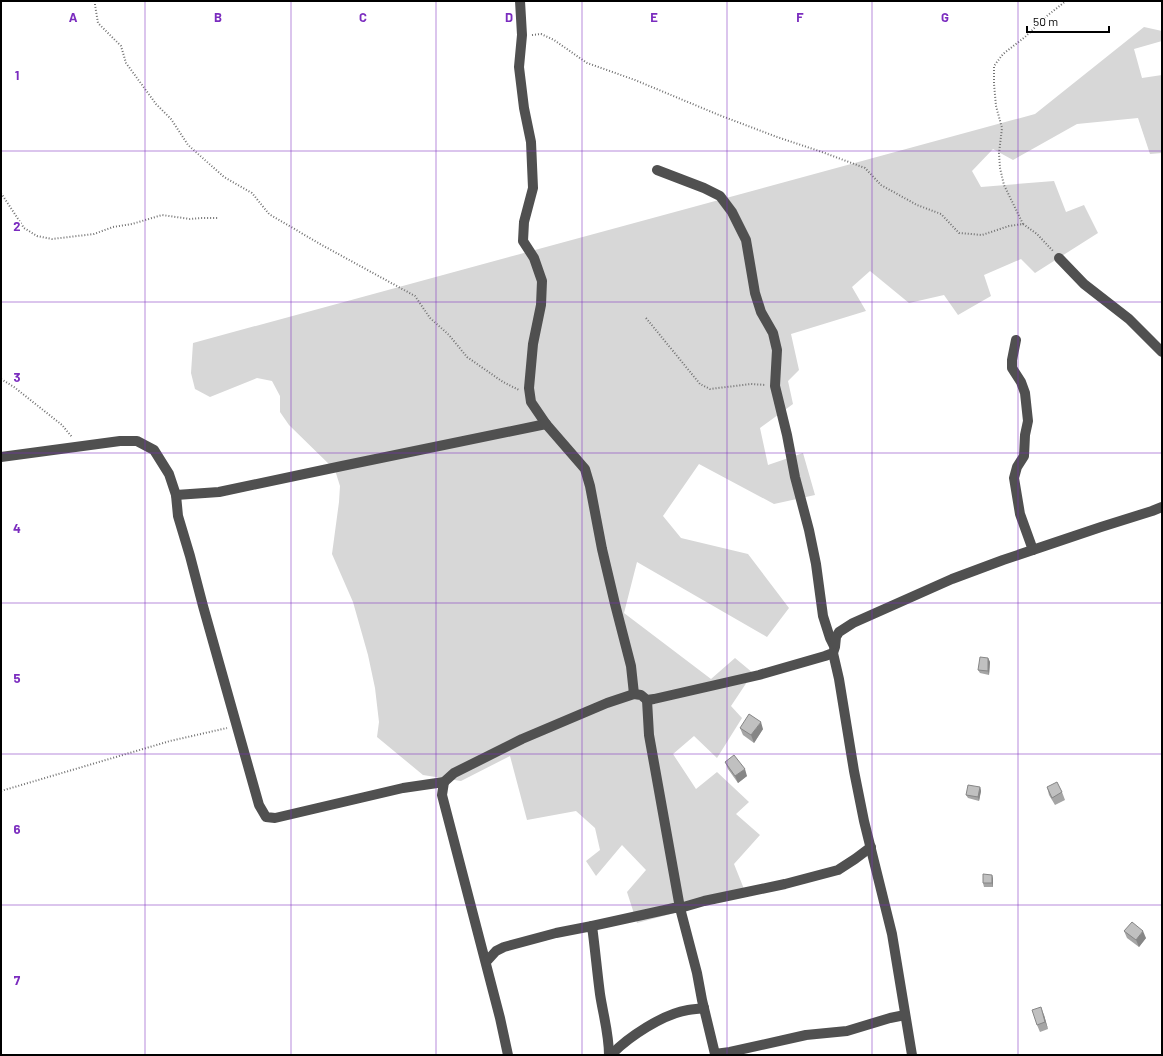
<svg xmlns="http://www.w3.org/2000/svg" width="1163" height="1056" viewBox="0 0 1163 1056" font-family="Barlow,sans-serif">
<rect width="100%" height="100%" fill="#fff"/>
<polygon fill="#d7d7d7" points="1144,27 1162,31 1162,41 1134,49 1142,78 1162,75 1162,153 1150,154 1138,118 1077,124 1013,160 993,149 972,171 981,187 1054,181 1066,212 1084,205 1098,233 1035,273 1021,259 984,275 991,296 958,315 944,295 909,303 870,271 852,287 866,311 791,334 799,370 788,381 793,404 760,428 768,465 803,453 815,495 774,504 699,464 663,516 681,538 748,554 789,608 767,637 637,562 624,613 711,679 735,658 753,673 731,706 742,718 717,758 694,736 673,754 696,789 717,772 749,802 736,814 760,835 734,864 746,894 637,923 627,892 646,870 622,845 596,876 586,861 600,850 595,828 576,811 527,820 510,756 461,781 423,775 377,737 379,722 375,688 368,655 353,602 332,554 339,502 340,486 335,470 289,425 280,412 280,396 272,381 257,378 210,397 195,389 191,373 193,343 1035,114"/>
<g fill="none" stroke-linecap="round" stroke-linejoin="round">
<g stroke="#727272" stroke-width="2" stroke-dasharray="1 2" stroke-linecap="butt">
<polyline points="95,1 95,5 98,23 121,46 126,63 156,104 171,119 188,145 224,177 252,193 269,214 320,244 415,296 430,318 449,335 467,357 503,382 519,390"/>
<polyline points="532,35 541,34 554,40 587,63 635,80 719,115 777,137 822,152 865,168 881,185 917,205 941,214 959,233 982,235 1009,226 1023,224 1037,234 1053,251"/>
<polyline points="1,193 24,228 37,236 52,239 94,234 113,227 132,224 162,215 190,219 201,218 219,218"/>
<polyline points="1023,224 1004,185 1000,168 999,153 1002,128 996,106 994,84 994,66 1003,54 1025,37 1048,15 1066,1"/>
<polyline points="646,318 700,384 710,389 751,384 766,385"/>
<polyline points="1,379 14,387 62,425 72,437"/>
<polyline points="1,791 170,741 227,728"/>
</g>
<g stroke="#505050" stroke-width="10">
<polyline points="520,1 522,35 519,67 524,108 531,142 533,188 524,222 523,241 534,258 542,281 541,305 533,344 529,388 531,402 546,424 585,469 590,486 602,549 615,604 631,666 634,694"/>
<polyline points="657,170 704,188 720,196 732,212 746,240 755,293 761,312 773,333 777,350 775,386 787,435 795,477 809,530 816,564 823,616 830,638 834,646"/>
<polyline points="1059,258 1084,284 1129,319 1162,352"/>
<polyline points="1016,340 1012,360 1012,368 1021,382 1025,393 1028,421 1025,435 1024,456 1017,467 1014,478 1020,514 1033,550"/>
<polyline points="1,457 120,441 137,441 154,450 169,474 176,495 178,516 190,556 203,606 259,805 266,817 275,818 403,788 444,782 454,773 522,739 607,703 634,694 641,695 647,700 654,699 759,675 825,656 833,653 835,647 836,637 839,632 853,623 952,579 1003,560 1101,527 1152,511 1162,507"/>
<polyline points="176,495 219,492 342,466 546,424"/>
<polyline points="833,653 839,679 854,771 864,821 892,934 912,1055"/>
<polyline points="647,700 649,735 680,908 704,901 785,884 838,870 855,859 871,847"/>
<polyline points="444,782 442,795 500,1018 508,1055"/>
<polyline points="592,926 674,908 680,908 697,973 702,1000 715,1054 730,1052 806,1035 847,1031 890,1018 905,1015"/>
<path d="M486,962L496,951L504,947L556,933L592,926C595,948 597,971 600,994C603,1014 609,1034 609,1055"/>
<path d="M611,1055C628,1037 663,1014 688,1010C694,1009 699,1009 704,1008"/>
</g>
</g>
<g fill="#a5a5a5">
<polygon points="988,658 990,662 989,675 980,673 978,670"/>
<polygon points="740,728 763,729 754,743 743,735"/>
<polygon points="725,762 747,776 738,783 728,769"/>
<polygon points="980,787 981,791 979,801 968,798 966,795"/>
<polygon points="1047,787 1062,792 1065,800 1055,805 1049,795"/>
<polygon points="992,875 993,879 993,887 984,887 983,883"/>
<polygon points="1124,931 1146,938 1139,947 1127,938"/>
<polygon points="1044,1015 1048,1029 1040,1032 1037,1025"/>
</g>
<g fill="#868686">
<polygon points="988,658 990,662 989,675 988,671"/>
<polygon points="761,722 763,729 754,743 751,735"/>
<polygon points="745,769 747,776 738,783 735,776"/>
<polygon points="980,787 981,791 979,801 978,797"/>
<polygon points="992,875 993,879 993,887 992,883"/>
<polygon points="1143,931 1146,938 1139,947 1136,940"/>
<polygon points="1041,1007 1044,1015 1048,1029 1045,1022"/>
</g>
<g fill="#c0c0c0" stroke="#868686">
<polygon points="980,657 988,658 988,671 978,670"/>
<polygon points="749,714 761,722 751,735 740,728"/>
<polygon points="734,755 745,769 735,776 725,762"/>
<polygon points="1057,782 1062,792 1052,798 1047,787"/>
<polygon points="968,785 980,787 978,797 966,795"/>
<polygon points="983,874 992,875 992,883 983,883"/>
<polygon points="1132,922 1143,931 1136,940 1124,931"/>
<polygon points="1041,1007 1045,1022 1037,1025 1032,1010"/>
</g>
<path fill="none" stroke="#7b2cbf" stroke-width="1" stroke-opacity="0.55" d="M145,1V1055M291,1V1055M436,1V1055M582,1V1055M727,1V1055M872,1V1055M1018,1V1055M1,151H1162M1,302H1162M1,453H1162M1,603H1162M1,754H1162M1,905H1162"/>
<g font-size="13" text-anchor="middle" font-weight="bold" fill="#7b2cbf" stroke="#fff" stroke-width="3" stroke-linejoin="round" paint-order="stroke">
<text x="73" y="22">A</text>
<text x="218" y="22">B</text>
<text x="363" y="22">C</text>
<text x="509" y="22">D</text>
<text x="654" y="22">E</text>
<text x="800" y="22">F</text>
<text x="945" y="22">G</text>
<text x="17" y="80">1</text>
<text x="17" y="231">2</text>
<text x="17" y="382">3</text>
<text x="17" y="533">4</text>
<text x="17" y="683">5</text>
<text x="17" y="834">6</text>
<text x="17" y="985">7</text>
</g>
<rect width="1163" height="1056" fill="none" stroke="#000000" stroke-width="4"/>
<path d="M1027 26v6h82v-6" fill="none" stroke="#000000" stroke-width="2"/>
<text x="1033" y="26" font-size="12" fill="#000000" stroke="#ffffff" stroke-width="3" paint-order="stroke">50 m</text>
</svg>
